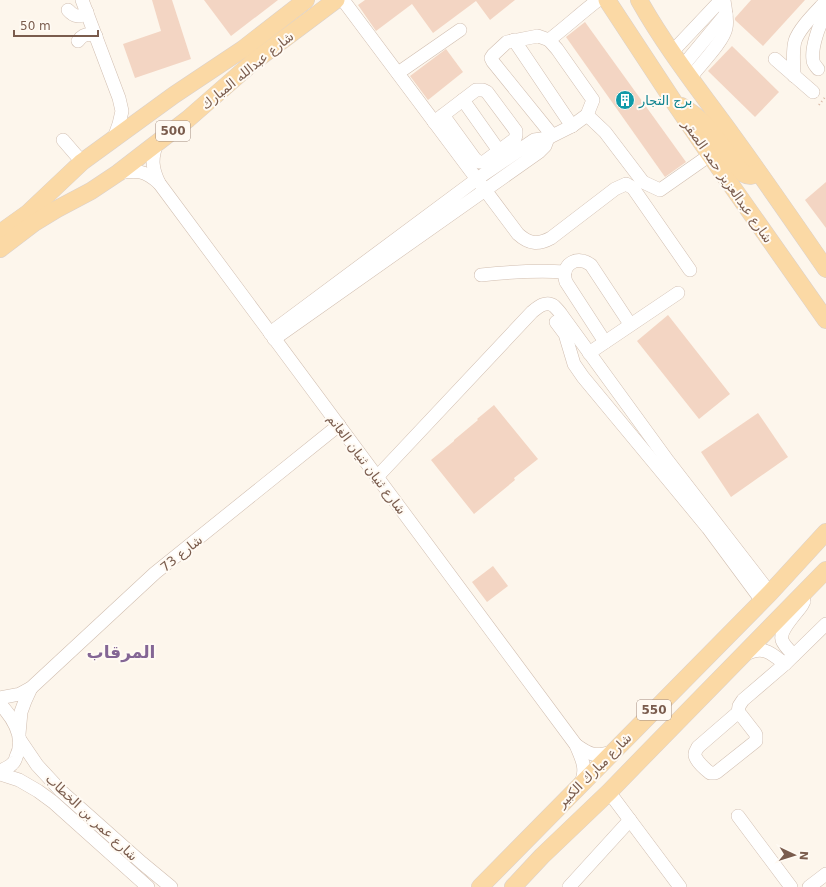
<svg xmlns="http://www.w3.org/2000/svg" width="826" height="887" viewBox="0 0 826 887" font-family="'DejaVu Sans',Vazirmatn,sans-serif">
<rect width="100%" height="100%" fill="#fdf6ec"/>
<g fill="#f3d5c3">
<polygon points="152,0 172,0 191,59 135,78 123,44 161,31"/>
<polygon points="204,0 278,0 231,36"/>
<polygon points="365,0 515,0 490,20 476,1 433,33 412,4 376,31 358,5"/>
<polygon points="751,0 805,0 763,46 735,20 735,18"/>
<polygon points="585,22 686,162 665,177 566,37"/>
<polygon points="732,46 779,92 755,117 708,71"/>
<polygon points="446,49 463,72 428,100 410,76"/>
<polygon points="826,182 826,228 805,200"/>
<polygon points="668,315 730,394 699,419 637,341"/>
<polygon points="494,405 538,459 514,478 515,480 474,514 431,460 454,441 454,440 478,420 477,419"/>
<polygon points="758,413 788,457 731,497 701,452"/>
<polygon points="493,566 508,586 487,602 472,582"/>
</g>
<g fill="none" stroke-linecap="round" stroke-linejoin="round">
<defs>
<g id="minor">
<polyline points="82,0 119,98 122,111 119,124 114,138"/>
<path d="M343,0L518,234C529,244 538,245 551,238L615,189L626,184L633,188L690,270"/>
<path d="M68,10C74,17 80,18 87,12"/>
<polyline points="514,40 572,126"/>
<path d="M549,40C566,27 581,13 598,0"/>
<path d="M78,41C83,34 88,33 96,36"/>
<polyline points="672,52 721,0"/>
<polyline points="775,59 813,92"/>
<polyline points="682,67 726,14"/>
<path d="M818,69C816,66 813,64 813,60C811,48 819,24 826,14"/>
<polyline points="398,73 460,30"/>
<path d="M794,76C794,64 792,52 795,41C799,28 817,11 826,1"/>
<path d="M690,78C699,66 724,41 726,28C728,19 725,9 724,0"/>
<polyline points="463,100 499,151"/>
<polyline points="587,115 605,132 643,182 660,190 710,155"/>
<polyline points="434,122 476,90 483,90 487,92 516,131 516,135 515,139 484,162 479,162 475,159 443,115"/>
<polyline points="548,138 572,126 587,115 593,100 557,49 549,40 538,36 507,42 493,55 491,58 493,62 552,135"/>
<polyline points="63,140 82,162"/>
<path d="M157,143C151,159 152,168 159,183L576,745C580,755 586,766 583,776C583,779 580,783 579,785"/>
<path d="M118,173C137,170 144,170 159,183"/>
<path d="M481,275C509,272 536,270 565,272"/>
<polyline points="556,322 565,334 574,364 583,377 656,465 708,528 762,601"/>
<polyline points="270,333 477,179 534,140 548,138 545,146 539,152 274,339"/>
<path d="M605,342L566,282C560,265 577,254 591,265L630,324"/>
<polyline points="589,353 678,293"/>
<path d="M377,477L532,312C538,307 546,300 554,306C556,308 559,311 561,314L668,461L770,593"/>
<path d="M744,655C763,645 770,652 785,664"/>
<path d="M794,655C790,651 784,646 782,640C779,630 797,613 802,605L804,601L802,595"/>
<polyline points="0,698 20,694 31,688 155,573 339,425"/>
<path d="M0,704C13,718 26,738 16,757C16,758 14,763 13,763C10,767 4,769 0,771"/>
<path d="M738,713L741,715L755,733L756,735V741L717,772L715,773H710C705,769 694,759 695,754C695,751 697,749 698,747L735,715Z"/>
<polyline points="738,713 739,706 743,700 785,664 826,624"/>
<polyline points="19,734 21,712 25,701 31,688"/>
<polyline points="20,740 37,765 61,791 142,863 171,887"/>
<path d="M576,745C590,755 595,757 612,752"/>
<polyline points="0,774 19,780 38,791 53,802 148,887"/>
<polyline points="609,792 680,887"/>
<polyline points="738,816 791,887"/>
<polyline points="569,887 630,820"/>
<polyline points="809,887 826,874"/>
</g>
<g id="major">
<polyline points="607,0 674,102 710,155 826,320"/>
<path d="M639,0C666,48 700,91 732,135C764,179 795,224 826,269"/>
<path d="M681,106C712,123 721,150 744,174C749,177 754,176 758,172"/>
<polyline points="0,233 28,213 82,162 174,95 243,49 306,0"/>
<polyline points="0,249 34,223 57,209 91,191 118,173 188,119 252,63 336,0"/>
<polyline points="480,887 770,593 826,532"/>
<polyline points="513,887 542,856 609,792 643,757 826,570"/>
</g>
</defs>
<use href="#minor" stroke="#d1beb0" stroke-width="14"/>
<use href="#major" stroke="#dad1cd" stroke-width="18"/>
<polyline stroke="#d9b8a5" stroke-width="2" stroke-dasharray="1 3" stroke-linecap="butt" points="819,105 826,96"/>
<use href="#minor" stroke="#fff" stroke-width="13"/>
<use href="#major" stroke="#fbd9a5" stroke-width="17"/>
</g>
<defs>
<symbol id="building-disc" viewBox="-11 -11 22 22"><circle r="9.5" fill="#0f9aa8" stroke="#fffaf3"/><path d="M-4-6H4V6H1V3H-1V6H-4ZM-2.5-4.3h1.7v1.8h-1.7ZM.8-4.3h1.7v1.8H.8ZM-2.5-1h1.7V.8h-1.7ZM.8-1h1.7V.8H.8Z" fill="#fff"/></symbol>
</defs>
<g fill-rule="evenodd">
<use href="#building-disc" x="614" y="89" width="22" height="22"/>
</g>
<g text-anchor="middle" stroke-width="4" stroke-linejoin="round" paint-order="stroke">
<g fill="#fffaf3" stroke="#a28b7f" stroke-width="1">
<rect x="156" y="121" width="34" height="20" rx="3"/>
<rect x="637" y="700" width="34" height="20" rx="3"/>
</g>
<g font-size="12" font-weight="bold" fill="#7a5c4d">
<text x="173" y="135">500</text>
<text x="654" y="714">550</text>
</g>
<g font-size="13" fill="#7a5c4d" stroke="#fffaf3">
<text transform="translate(247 70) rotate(-39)" y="5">شارع عبدالله المبارك</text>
<text transform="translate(728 181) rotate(55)" y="5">شارع عبدالعزيز حمد الصقر</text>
<text transform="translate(367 464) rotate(53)" y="5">شارع ثنيان ثنيان الغانم</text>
<text transform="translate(181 553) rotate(-39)" y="5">شارع 73</text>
<text transform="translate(594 770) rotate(-45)" y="5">شارع مبارك الكبير</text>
<text transform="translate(92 817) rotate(43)" y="5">شارع عمر بن الخطاب</text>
</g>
<g font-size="13" fill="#0d838f" stroke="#fffaf3" text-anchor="start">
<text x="639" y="105">برج التجار</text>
</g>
<g font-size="17" font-weight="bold" fill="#846695" stroke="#fffaf3">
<text x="121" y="658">المرقاب</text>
</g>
</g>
<g transform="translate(794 855) rotate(94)" stroke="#fffaf3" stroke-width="3" paint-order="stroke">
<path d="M0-3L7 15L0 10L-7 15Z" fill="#7a5c4d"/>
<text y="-6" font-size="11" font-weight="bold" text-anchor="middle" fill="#7a5c4d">N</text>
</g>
<path d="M14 30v6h84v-6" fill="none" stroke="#7a5c4d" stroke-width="2"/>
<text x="20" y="30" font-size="12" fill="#7a5c4d" stroke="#fffaf3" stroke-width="3" paint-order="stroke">50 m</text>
</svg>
